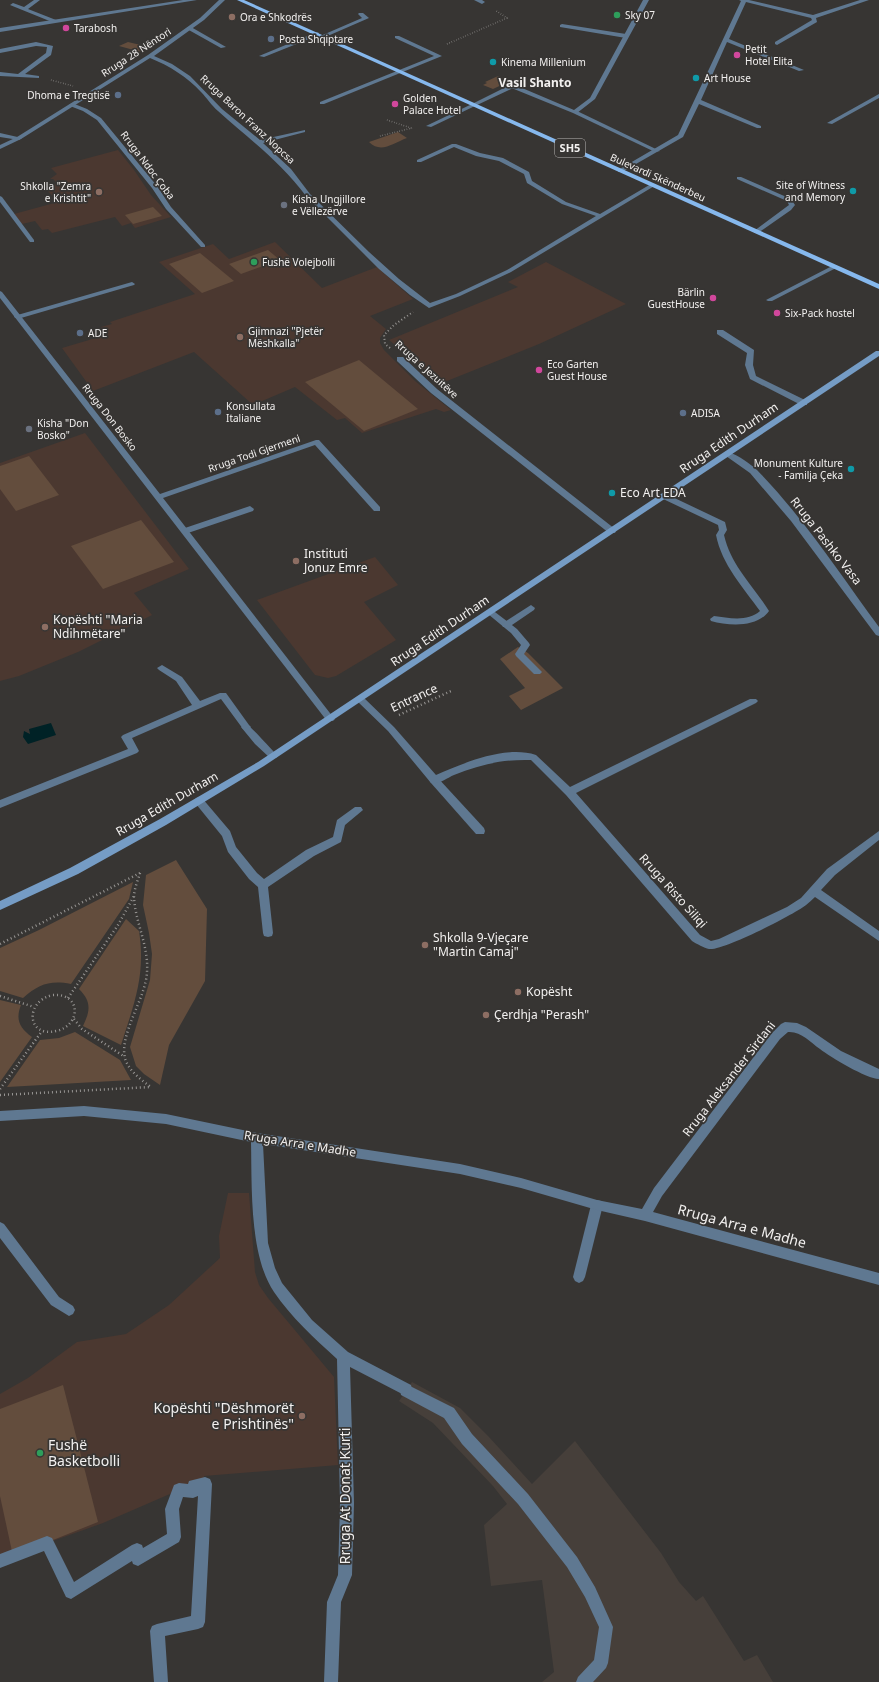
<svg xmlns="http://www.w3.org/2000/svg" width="879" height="1682" viewBox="0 0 879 1682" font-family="'Noto Sans',sans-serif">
<rect width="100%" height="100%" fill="#373533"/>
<polygon fill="#463f3a" points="412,1382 460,1408 489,1437 532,1484 575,1441 661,1553 679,1582 696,1601 703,1596 744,1661 757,1655 773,1682 542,1682 554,1672 542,1580 491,1586 484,1525 507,1504 493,1486 433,1423 399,1401"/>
<g fill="#4b3830">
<polygon points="118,150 134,170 151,195 171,217 135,228 131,223 122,226 115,217 52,233 48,229 42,230 35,221 22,224 14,214 58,202 46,189 48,186 58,184 53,179 50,179 57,174 51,168"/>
<polygon points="275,242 322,288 377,267 413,299 370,316 386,329 380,338 380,343 384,350 415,381 451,410 444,412 436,409 362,433 345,418 337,420 295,387 253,405 194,352 93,391 62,348 106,335 101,327 112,324 110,322 195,294 159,262 213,244 229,259"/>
<polygon points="546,262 626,304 539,344 437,385 433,377 389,340 518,287 508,282"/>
<polygon points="85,433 189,569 134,593 152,615 78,652 19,676 0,681 0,463"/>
<polygon points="375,557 398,585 364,602 396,640 336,676 328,678 315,675 257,600"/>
<polygon points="228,1193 249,1193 255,1272 259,1285 268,1298 334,1377 338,1465 204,1476 205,1484 186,1487 103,1523 47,1543 0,1561 0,1394 28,1378 77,1342 126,1334 169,1305 220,1258 219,1236"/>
</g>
<g fill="#634d3d">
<polygon points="128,42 149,47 150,47 141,52 119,46"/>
<polygon points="498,76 510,81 493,89 483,85 487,83 485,82"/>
<path d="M398,132L407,138C393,143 381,154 369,142Z"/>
<polygon points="153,207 162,216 133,224 125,215"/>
<polygon points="268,250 280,260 241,274 229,264"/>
<polygon points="200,253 234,281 202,293 169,264"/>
<polygon points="359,360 418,409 364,431 305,382"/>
<polygon points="29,456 59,495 16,511 0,489 0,466"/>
<polygon points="141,520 174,562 103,589 71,546"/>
<polygon points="518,647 528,653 563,688 521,710 509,696 525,688 500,659"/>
<polygon points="176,860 207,909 205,981 169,1045 160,1085 144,1074 136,1066 130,1047 150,980 152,954 149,933 143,905 146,875"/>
<path d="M133,882L129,899L71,984C50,980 39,984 23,998L0,991V948L39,930Z"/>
<path d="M126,919L139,931C146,975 134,1004 121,1045L83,1026C90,1011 92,1002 79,989Z"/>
<path d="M0,1000L21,1005C15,1020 20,1028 32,1037L0,1082Z"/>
<polygon points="75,1032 120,1060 131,1080 7,1087 40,1040 59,1038"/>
<polygon points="63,1385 98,1522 13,1556 0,1496 0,1409"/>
</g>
<polygon fill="#002226" points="51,723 56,735 28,744 23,737 24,731 30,734 29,729"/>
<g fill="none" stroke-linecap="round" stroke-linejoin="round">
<g stroke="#989694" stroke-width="1.5" stroke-dasharray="0.5 2" stroke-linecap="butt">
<polyline points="447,44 507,18 495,10"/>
<polyline points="51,80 73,86"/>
<polyline points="387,120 411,128"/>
<polyline points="380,136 412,128"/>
</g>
<polyline stroke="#989694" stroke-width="2" stroke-dasharray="1 2.5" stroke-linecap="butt" points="390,348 385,344 384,335 394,325 413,312"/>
<g stroke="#989694" stroke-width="2.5" stroke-dasharray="1 3" stroke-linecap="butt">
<polyline points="399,715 451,691"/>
<path d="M140,873C138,880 134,889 134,897C135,922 149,946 147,972C146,998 119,1034 125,1058C128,1070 141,1080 151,1087"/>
<polyline points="0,944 140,873"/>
<path d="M53,995C82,993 81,1026 56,1031C27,1038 24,1001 53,995Z"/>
<polyline points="0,996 34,1007"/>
<polyline points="68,998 118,925 134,896"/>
<polyline points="74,1019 82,1029 125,1057"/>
<polyline points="0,1089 42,1031"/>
<polyline points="0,1095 151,1087"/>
</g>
<g fill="#5f7891" fill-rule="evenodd">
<polygon points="34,0 40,0 28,9 56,20 56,22 52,22 10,5 13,3 24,7"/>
<polygon points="359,13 363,13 369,18 323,38 318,37 362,18 358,14"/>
<polygon points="562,24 626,34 629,36 626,38 560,27 560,25"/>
<polygon points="317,32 319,33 319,35 264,57 259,56"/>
<polygon points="395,36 399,36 442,56 324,104 320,104 320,102 434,56 395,38"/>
<polygon points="36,42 53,46 51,55 25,74 39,76 39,78 0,76 0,72 18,74 46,53 47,47 36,46 0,53 0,49"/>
<polygon points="472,104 477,105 431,127 426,126"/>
<polygon points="573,111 577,111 660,151 655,152 573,113"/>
<polygon points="737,177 741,177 791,199 795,205 791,210 758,233 754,233 754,231 789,205 787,201 737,179"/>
<polygon points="834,265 836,266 836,268 772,301 768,301 766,300"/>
<polygon points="132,282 135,284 134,285 21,318 15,318 14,316"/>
<polygon points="717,330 723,330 754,350 753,365 756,376 807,401 807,405 801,405 750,379 745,365 747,353 717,334"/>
<polygon points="250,506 254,509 253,511 188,533 185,534 181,531 182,529"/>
<polygon points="491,609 517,629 529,643 530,645 524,654 542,672 540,674 534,674 516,656 515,654 521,645 511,633 488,614 487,612 488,610"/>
<path d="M246,724C250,725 271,749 276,754L278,756L276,758H270L255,744L241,727Z"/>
<polygon points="434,776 437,777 484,828 485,831 484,834 476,834 431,783 429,780"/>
<polygon points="199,797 202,798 230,831 236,847 257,873 264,879 306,850 333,837 337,820 355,807 361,807 363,810 345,825 341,842 314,856 268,887 273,933 272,936 268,937 264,936 263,933 258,887 249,879 228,852 222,836 196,804 194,801 196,798"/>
<polygon points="597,1200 601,1201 603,1205 585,1277 583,1281 579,1283 575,1281 573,1277 591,1205 593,1201"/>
<polygon points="406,1384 454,1408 472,1434 528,1494 577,1557 595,1587 613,1627 608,1663 606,1668 593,1682 576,1682 578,1677 594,1660 599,1627 585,1597 567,1567 518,1504 462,1444 444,1418 401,1395 400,1390 401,1385"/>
</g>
<g fill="#5f7891" fill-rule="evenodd">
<polygon points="187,27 191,27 226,47 221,48 187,29"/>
<polygon points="72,103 87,109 101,118 157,186 171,207 205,245 205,247 201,247 166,209 152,188 97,120 83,111 70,106 69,105"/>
<polygon points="0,133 22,138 19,140 0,137"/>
<polygon points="0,196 2,197 34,240 34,242 30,242 0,202"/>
<polygon points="205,1477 210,1479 212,1484 205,1622 203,1627 198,1629 165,1636 168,1682 154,1682 150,1631 152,1626 157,1624 191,1616 198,1496 193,1498 183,1497 179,1509 181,1537 179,1542 138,1566 133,1564 132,1561 71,1599 66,1597 44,1551 0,1568 0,1554 47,1536 52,1538 74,1582 132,1545 137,1543 142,1545 143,1548 167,1534 165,1509 174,1485 179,1483 188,1484 189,1481"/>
</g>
<g fill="#5f7891" fill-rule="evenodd">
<polygon points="183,0 197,0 0,32 0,28"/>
<path d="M219,0H225L204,20L154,56L172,64L190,76L222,109L260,140L305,130V132L263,143L291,169L310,194L369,252L399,279L430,303L456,294L507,270L596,216L562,204L527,183L524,174L499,161L476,156L454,147L421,162H417V160L452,144H456L480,153L503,158L529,172L532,181L566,202L600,214L651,184L656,185L511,272L460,296L429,308L410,295L379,269L306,196C281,162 249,139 218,111C211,105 207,98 201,92C187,77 170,66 150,58L21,139L0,149V145L17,137L148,55L200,18Z"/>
<polygon points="474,0 482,0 485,2 482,4"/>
<polygon points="643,0 649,0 595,99 577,113 573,113 514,89 511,89 475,106 470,105 508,86 515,85 574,110 590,98"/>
<polygon points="739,0 749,0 813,15 860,0 869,0 816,18 817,22 777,45 775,44 775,42 812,20 811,18 746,2 729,39 804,70 799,71 727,42 701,100 761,126 761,128 757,128 699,104 683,137 622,172 618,172 618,170 678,135 741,1"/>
<polygon points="879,94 879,98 832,124 827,123"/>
<polygon points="0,291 2,292 160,494 316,440 319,440 380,507 380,511 374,511 315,445 163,498 333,717 335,719 333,721 327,721 0,298"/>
<polygon points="397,357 403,357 437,389 615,529 616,531 615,533 609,533 431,393 397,361"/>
<path d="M726,452C733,451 752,465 757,470C803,517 840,574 879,627V636L876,635L791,521L750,473L726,456Z"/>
<path d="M664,493L725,522L727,530L724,535C731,566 753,585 769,611C757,628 729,626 711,621L710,619L714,616C729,618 748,622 760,611C743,587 722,565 716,535L719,530L718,525L661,498L660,496Z"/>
<polygon points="531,605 535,608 534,610 509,627 503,627 502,625 503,623"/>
<polygon points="162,665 182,677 200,701 220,693 226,693 249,725 251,727 249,729 243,729 221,699 132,738 139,751 137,753 0,808 0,800 128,749 121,737 123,735 192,705 176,681 159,670 157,668"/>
<path d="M360,696L363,697L394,727L436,775C464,763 505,745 536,755L570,787L750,699H756L758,701L756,703L576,793L700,935L711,941L719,939L787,907L801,898L827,869L879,831V840L835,875L821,890L879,931V941L815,897C809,903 803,908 795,912C782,920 722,951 709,949C704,948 697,944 692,941L566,795L531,760C503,759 479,765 454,775C447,778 438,785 431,783L388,731L357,701L355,699Z"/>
<path d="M785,1022L797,1023L806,1027L841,1051L879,1069V1079C867,1079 830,1057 820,1049C810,1042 801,1031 788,1032L780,1039L662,1196L653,1212L879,1273V1285L645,1221L597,1210L521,1188L460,1174L263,1144L268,1243L275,1268L282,1283L312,1320L348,1352L411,1385L412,1390L411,1395L406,1396L350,1367L354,1503L352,1575L341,1602L338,1682H324L327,1602L338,1575L340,1503L337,1359C314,1338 291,1317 274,1292C249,1255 252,1186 251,1142L166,1124L84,1116L0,1121V1111L84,1106L166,1114L257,1133L460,1164L521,1178L597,1200L642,1209L654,1188L772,1033L781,1024Z"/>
<polygon points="0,1222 4,1224 59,1297 73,1306 75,1310 73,1314 69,1316 51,1305 0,1238"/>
</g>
<polygon fill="#759cc5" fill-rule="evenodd" points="876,351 879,351 879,356 264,766 166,825 78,874 0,910 0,901 70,868 160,819 258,762"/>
<polygon fill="#86b8ed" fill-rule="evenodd" points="237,0 244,0 879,284 879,289"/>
</g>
<g fill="#2e9e5b" stroke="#373533" stroke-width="1.5">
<circle cx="617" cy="15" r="4"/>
<circle cx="254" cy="262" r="4"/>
<circle cx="40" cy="1453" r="4"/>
</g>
<g fill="#8d6e63" stroke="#373533" stroke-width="1.5">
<circle cx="232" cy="17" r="4"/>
<circle cx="99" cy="192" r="4"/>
<circle cx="240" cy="337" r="4"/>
<circle cx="296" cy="561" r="4"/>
<circle cx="45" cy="627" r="4"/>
<circle cx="425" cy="945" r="4"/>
<circle cx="518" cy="992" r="4"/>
<circle cx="486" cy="1015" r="4"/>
<circle cx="302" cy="1416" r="4"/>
</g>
<g fill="#d1479c" stroke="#373533" stroke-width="1.5">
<circle cx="66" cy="28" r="4"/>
<circle cx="737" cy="55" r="4"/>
<circle cx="395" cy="104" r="4"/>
<circle cx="713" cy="298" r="4"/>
<circle cx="777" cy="313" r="4"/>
<circle cx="539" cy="370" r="4"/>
</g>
<g fill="#5c6f8a" stroke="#373533" stroke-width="1.5">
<circle cx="271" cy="39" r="4"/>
<circle cx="118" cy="95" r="4"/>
<circle cx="80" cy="333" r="4"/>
<circle cx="218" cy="412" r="4"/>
<circle cx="683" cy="413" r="4"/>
</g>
<g fill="#0f9aa8" stroke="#373533" stroke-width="1.5">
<circle cx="493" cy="62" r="4"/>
<circle cx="696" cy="78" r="4"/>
<circle cx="853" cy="191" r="4"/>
<circle cx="851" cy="469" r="4"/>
<circle cx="612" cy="493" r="4"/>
</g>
<g fill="#6b7280" stroke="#373533" stroke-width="1.5">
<circle cx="284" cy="205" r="4"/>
<circle cx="29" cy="429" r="4"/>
</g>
<g text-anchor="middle" stroke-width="3.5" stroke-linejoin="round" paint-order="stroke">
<g font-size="10" fill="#f2f0ef" stroke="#373533" text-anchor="start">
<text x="625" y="19">Sky 07</text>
<text x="240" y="21">Ora e Shkodrës</text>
<text x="74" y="32">Tarabosh</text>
<text x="279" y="43">Posta Shqiptare</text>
<text x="745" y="53">Petit<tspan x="745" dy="12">Hotel Elita</tspan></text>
<text x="501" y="66">Kinema Millenium</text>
<text x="704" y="82">Art House</text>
<text x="110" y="99" text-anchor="end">Dhoma e Tregtisë</text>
<text x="403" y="102">Golden<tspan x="403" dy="12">Palace Hotel</tspan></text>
<text x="845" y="189" text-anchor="end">Site of Witness<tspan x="845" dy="12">and Memory</tspan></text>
<text x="91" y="190" text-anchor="end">Shkolla "Zemra<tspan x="91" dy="12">e Krishtit"</tspan></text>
<text x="292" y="203">Kisha Ungjillore<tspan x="292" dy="12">e Vëllezërve</tspan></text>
<text x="262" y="266">Fushë Volejbolli</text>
<text x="705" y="296" text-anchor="end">Bärlin<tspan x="705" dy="12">GuestHouse</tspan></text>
<text x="785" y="317">Six-Pack hostel</text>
<text x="248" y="335">Gjimnazi "Pjetër<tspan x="248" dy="12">Mëshkalla"</tspan></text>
<text x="88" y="337">ADE</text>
<text x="547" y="368">Eco Garten<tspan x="547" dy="12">Guest House</tspan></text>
<text x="226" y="410">Konsullata<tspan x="226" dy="12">Italiane</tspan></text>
<text x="691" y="417">ADISA</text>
<text x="37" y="427">Kisha "Don<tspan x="37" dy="12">Bosko"</tspan></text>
<text x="843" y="467" text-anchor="end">Monument Kulture<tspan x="843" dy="12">- Familja Çeka</tspan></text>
</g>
<g font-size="10" fill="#f2f0ef" stroke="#373533">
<text transform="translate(136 52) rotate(-33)" y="4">Rruga 28 Nëntori</text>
<text transform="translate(248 119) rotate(43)" y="4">Rruga Baron Franz Nopcsa</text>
<text transform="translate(148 165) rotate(53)" y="4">Rruga Ndoc Çoba</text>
<text transform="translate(658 177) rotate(24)" y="4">Bulevardi Skënderbeu</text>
<text transform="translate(427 369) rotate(42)" y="4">Rruga e Jezuitëve</text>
<text transform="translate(110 417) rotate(52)" y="4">Rruga Don Bosko</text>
<text transform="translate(254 453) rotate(-19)" y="4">Rruga Todi Gjermeni</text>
</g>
<rect fill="#373533" stroke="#bab8b7" stroke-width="1" x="555" y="139" width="30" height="18" rx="3"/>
<g font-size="11" font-weight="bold" fill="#f2f0ef">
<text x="570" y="152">SH5</text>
</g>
<g font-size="12" font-weight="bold" fill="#f2f0ef" stroke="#373533">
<text x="535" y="87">Vasil Shanto</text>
</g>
<g font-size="12" fill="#f2f0ef" stroke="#373533">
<text transform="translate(729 438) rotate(-34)" y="4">Rruga Edith Durham</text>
<text transform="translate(826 541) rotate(52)" y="4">Rruga Pashko Vasa</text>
<text transform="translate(440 631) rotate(-34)" y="4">Rruga Edith Durham</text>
<text transform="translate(414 698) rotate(-25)" y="4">Entrance</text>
<text transform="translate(167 804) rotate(-30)" y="4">Rruga Edith Durham</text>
<text transform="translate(673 891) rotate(48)" y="4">Rruga Risto Siliqi</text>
<text transform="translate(729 1079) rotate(-52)" y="4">Rruga Aleksander Sirdani</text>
<text transform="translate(300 1144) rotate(9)" y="4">Rruga Arra e Madhe</text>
</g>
<g font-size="12" fill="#f2f0ef" stroke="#373533" text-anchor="start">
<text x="620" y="497">Eco Art EDA</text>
<text x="304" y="558">Instituti<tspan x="304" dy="14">Jonuz Emre</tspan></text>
<text x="53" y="624">Kopështi "Maria<tspan x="53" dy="14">Ndihmëtare"</tspan></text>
<text x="433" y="942">Shkolla 9-Vjeçare<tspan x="433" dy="14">"Martin Camaj"</tspan></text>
<text x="526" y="996">Kopësht</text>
<text x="494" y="1019">Çerdhja "Perash"</text>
</g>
<g font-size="14" fill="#f2f0ef" stroke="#373533">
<text transform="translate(742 1226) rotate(15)" y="5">Rruga Arra e Madhe</text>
<text transform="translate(345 1496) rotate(-90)" y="5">Rruga At Donat Kurti</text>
</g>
<g font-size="14" fill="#f2f0ef" stroke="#373533" text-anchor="end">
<text x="294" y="1413">Kopështi "Dëshmorët<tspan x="294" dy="16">e Prishtinës"</tspan></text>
<text x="48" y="1450" text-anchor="start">Fushë<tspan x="48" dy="16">Basketbolli</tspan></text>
</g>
</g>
</svg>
